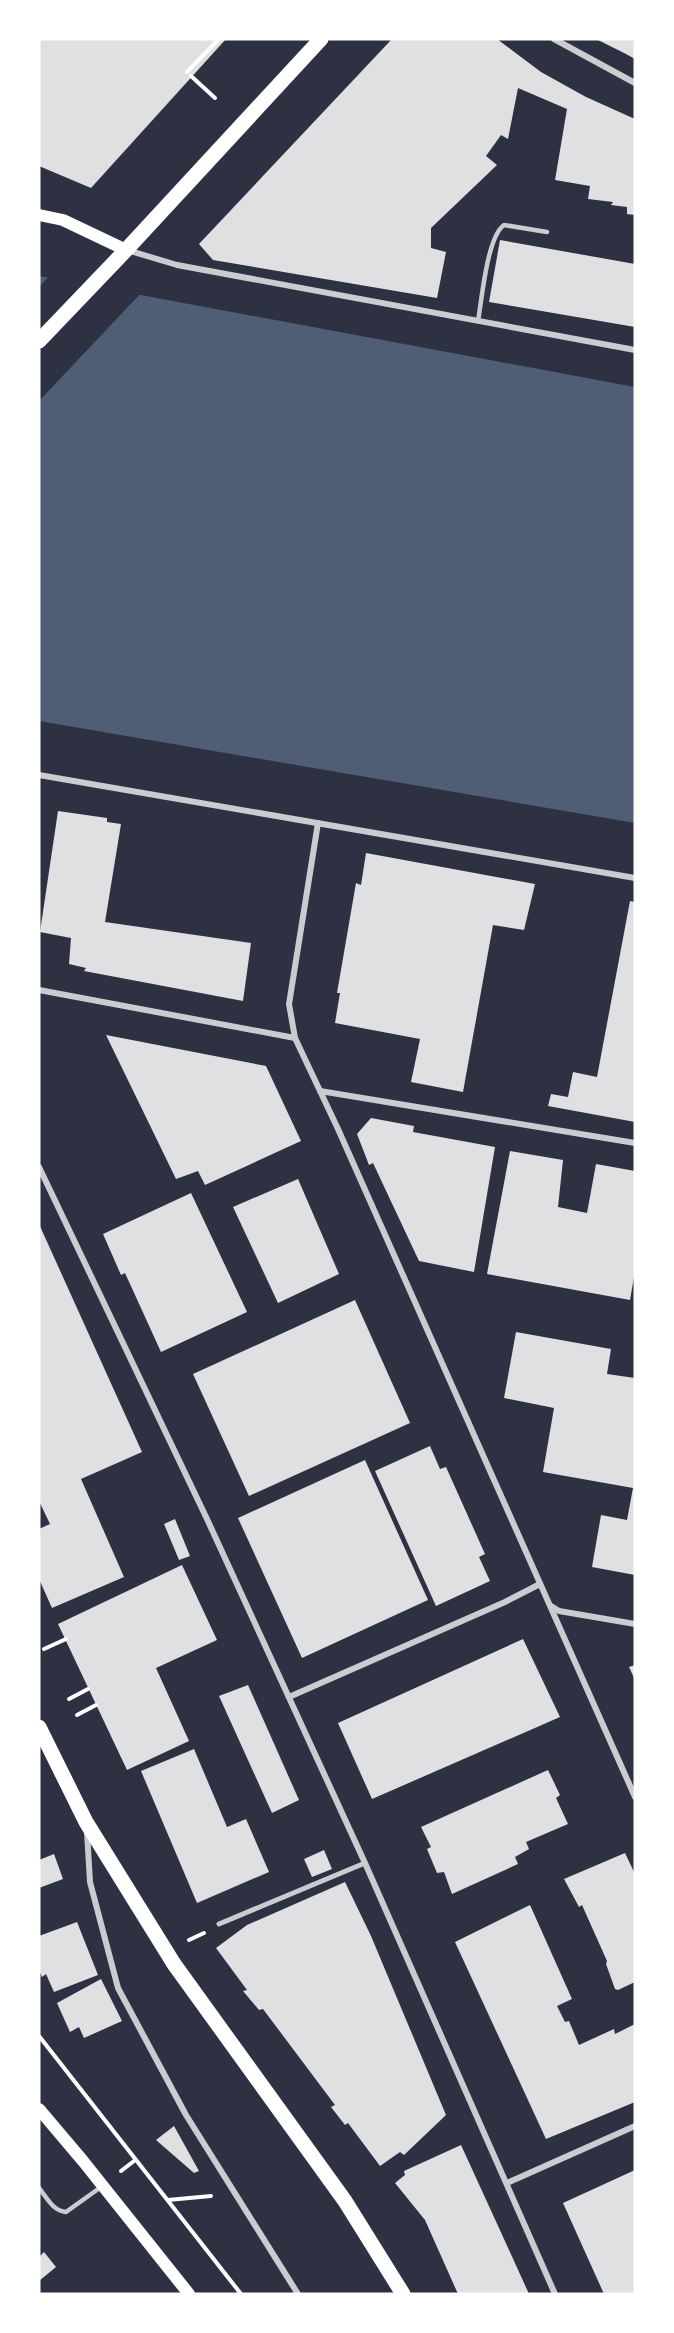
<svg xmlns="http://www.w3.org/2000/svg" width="674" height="2333" viewBox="0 0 674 2333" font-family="Helvetica,sans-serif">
<rect width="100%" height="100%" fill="#2d3142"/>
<polygon fill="#4f5d75" points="39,276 635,387 635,823 39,721"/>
<polygon fill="#2d3142" points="50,275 142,292 39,401 39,287"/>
<g fill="#e0e0e3">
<polygon points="39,39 226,39 91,188 39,166"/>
<polygon points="392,39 497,39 541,72 586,97 635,119 635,215 627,214 627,207 611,205 613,202 588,199 590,186 555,180 567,109 518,88 508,139 501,135 486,156 497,165 431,228 431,248 446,252 437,298 213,260 199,244"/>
<polygon points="596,39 635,39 635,59 626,54"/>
<polygon points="500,240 635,264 635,327 489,302"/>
<polygon points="58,811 107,818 107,822 121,824 105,922 251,943 243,1001 84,971 86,968 69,964 71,938 40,932"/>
<polygon points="366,853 535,884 524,930 493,925 463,1092 411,1082 420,1039 335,1023 340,993 337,993 356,883 361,885"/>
<polygon points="630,901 635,902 635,1122 548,1106 551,1094 568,1097 573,1072 597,1077"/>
<polygon points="106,1035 266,1066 301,1141 205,1185 198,1171 176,1179"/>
<polygon points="371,1118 414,1126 413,1132 495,1147 474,1272 419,1261 373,1163 369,1165 357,1134"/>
<polygon points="510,1151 563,1160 558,1207 587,1213 596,1164 635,1171 635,1271 630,1300 487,1274"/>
<polygon points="298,1179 339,1274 278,1303 233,1207"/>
<polygon points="191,1193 247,1312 161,1352 125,1273 121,1275 103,1234"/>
<polygon points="39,1224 142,1452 81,1479 124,1577 52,1608 39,1579 39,1529 50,1524 39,1501"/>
<polygon points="355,1300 410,1423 249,1496 193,1374"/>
<polygon points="516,1332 611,1349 607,1374 635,1378 635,1575 592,1567 601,1515 627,1520 633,1488 543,1472 554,1408 504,1398"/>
<polygon points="430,1446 440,1469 446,1467 485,1554 479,1557 490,1581 436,1606 375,1471"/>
<polygon points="365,1460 428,1600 302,1658 238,1518"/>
<polygon points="175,1519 190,1556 179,1560 164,1524"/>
<polygon points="182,1565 217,1640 156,1668 189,1741 127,1770 58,1624"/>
<polygon points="523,1639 560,1717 372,1799 338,1723"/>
<polygon points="635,1665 635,1680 629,1667"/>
<polygon points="248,1685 299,1800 272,1813 219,1696"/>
<polygon points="194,1749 227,1827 246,1819 269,1872 197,1903 141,1771"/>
<polygon points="548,1770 560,1795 556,1798 568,1824 526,1842 529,1849 515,1857 518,1864 452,1894 444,1872 437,1873 427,1849 431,1847 421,1827"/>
<polygon points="324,1850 332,1869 312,1877 304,1859"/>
<polygon points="625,1853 635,1874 635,1982 618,1990 615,1989 606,1964 607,1961 582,1905 579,1907 564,1879"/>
<polygon points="54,1854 63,1879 39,1888 39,1860"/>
<polygon points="345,1882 371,1936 446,2115 404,2155 400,2152 380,2166 348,2123 345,2125 331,2107 335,2105 263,2009 259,2010 243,1991 247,1990 216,1948 247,1925"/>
<polygon points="530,1905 572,1999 557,2006 565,2022 569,2021 579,2045 614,2029 615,2034 635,2024 635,2102 546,2139 455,1942"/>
<polygon points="77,1922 98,1975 54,1992 46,1974 42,1977 39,1970 39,1936"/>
<polygon points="101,1979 122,2021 84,2038 79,2027 70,2032 57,2003"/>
<polygon points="174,2126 199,2171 194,2173 156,2140"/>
<polygon points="461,2145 504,2239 529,2294 458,2294 425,2220 395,2183 405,2175 404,2171"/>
<polygon points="635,2170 635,2294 604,2294 563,2203"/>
<polygon points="44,2252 56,2267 39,2281 39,2257"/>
</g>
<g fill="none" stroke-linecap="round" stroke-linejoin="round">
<g stroke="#fff" stroke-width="4">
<polyline points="187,72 219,39"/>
<polyline points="191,76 215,98"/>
<polyline points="44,1649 66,1639"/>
<polyline points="69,1699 88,1689"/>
<polyline points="77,1715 96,1705"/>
<polyline points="189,1940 204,1933"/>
<polyline points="39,2036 241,2294"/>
<polyline points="121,2171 134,2161"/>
<polyline points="168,2200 211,2196"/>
</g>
<g stroke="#caccd0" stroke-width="4.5">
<path d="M478,321C482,299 487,237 504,225L547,232"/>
<path d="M39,2188C47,2198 53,2211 66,2212L101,2187"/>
</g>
<polyline stroke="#caccd0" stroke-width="5" points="219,1924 365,1863"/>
<g stroke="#caccd0" stroke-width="6">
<polyline points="554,39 635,83"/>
<polyline points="127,250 177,265 635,350"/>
<polyline points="39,775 635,878"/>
<polyline points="39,990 295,1038 338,1129 635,1797"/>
<polyline points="295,1038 289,1004 318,823"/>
<polyline points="320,1091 635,1143"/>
<polyline points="39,1167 207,1519 365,1863 555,2294"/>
<polyline points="551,1606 559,1611 635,1624"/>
<polyline points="289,1697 505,1602 540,1584"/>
<polyline points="87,1832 90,1882 118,1988 186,2115 298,2294"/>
<polyline points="507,2183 635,2126"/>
</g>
<g stroke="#fff" stroke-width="12">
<polyline points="39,215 63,220 126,250"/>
<polyline points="39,2109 83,2161 189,2294"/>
</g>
<g stroke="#fff" stroke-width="15">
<polyline points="39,341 126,250 321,39"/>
<polyline points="39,1727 86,1822 174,1964 345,2201 403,2294"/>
</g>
</g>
<rect width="674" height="2333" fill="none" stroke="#ffffff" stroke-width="81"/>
</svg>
